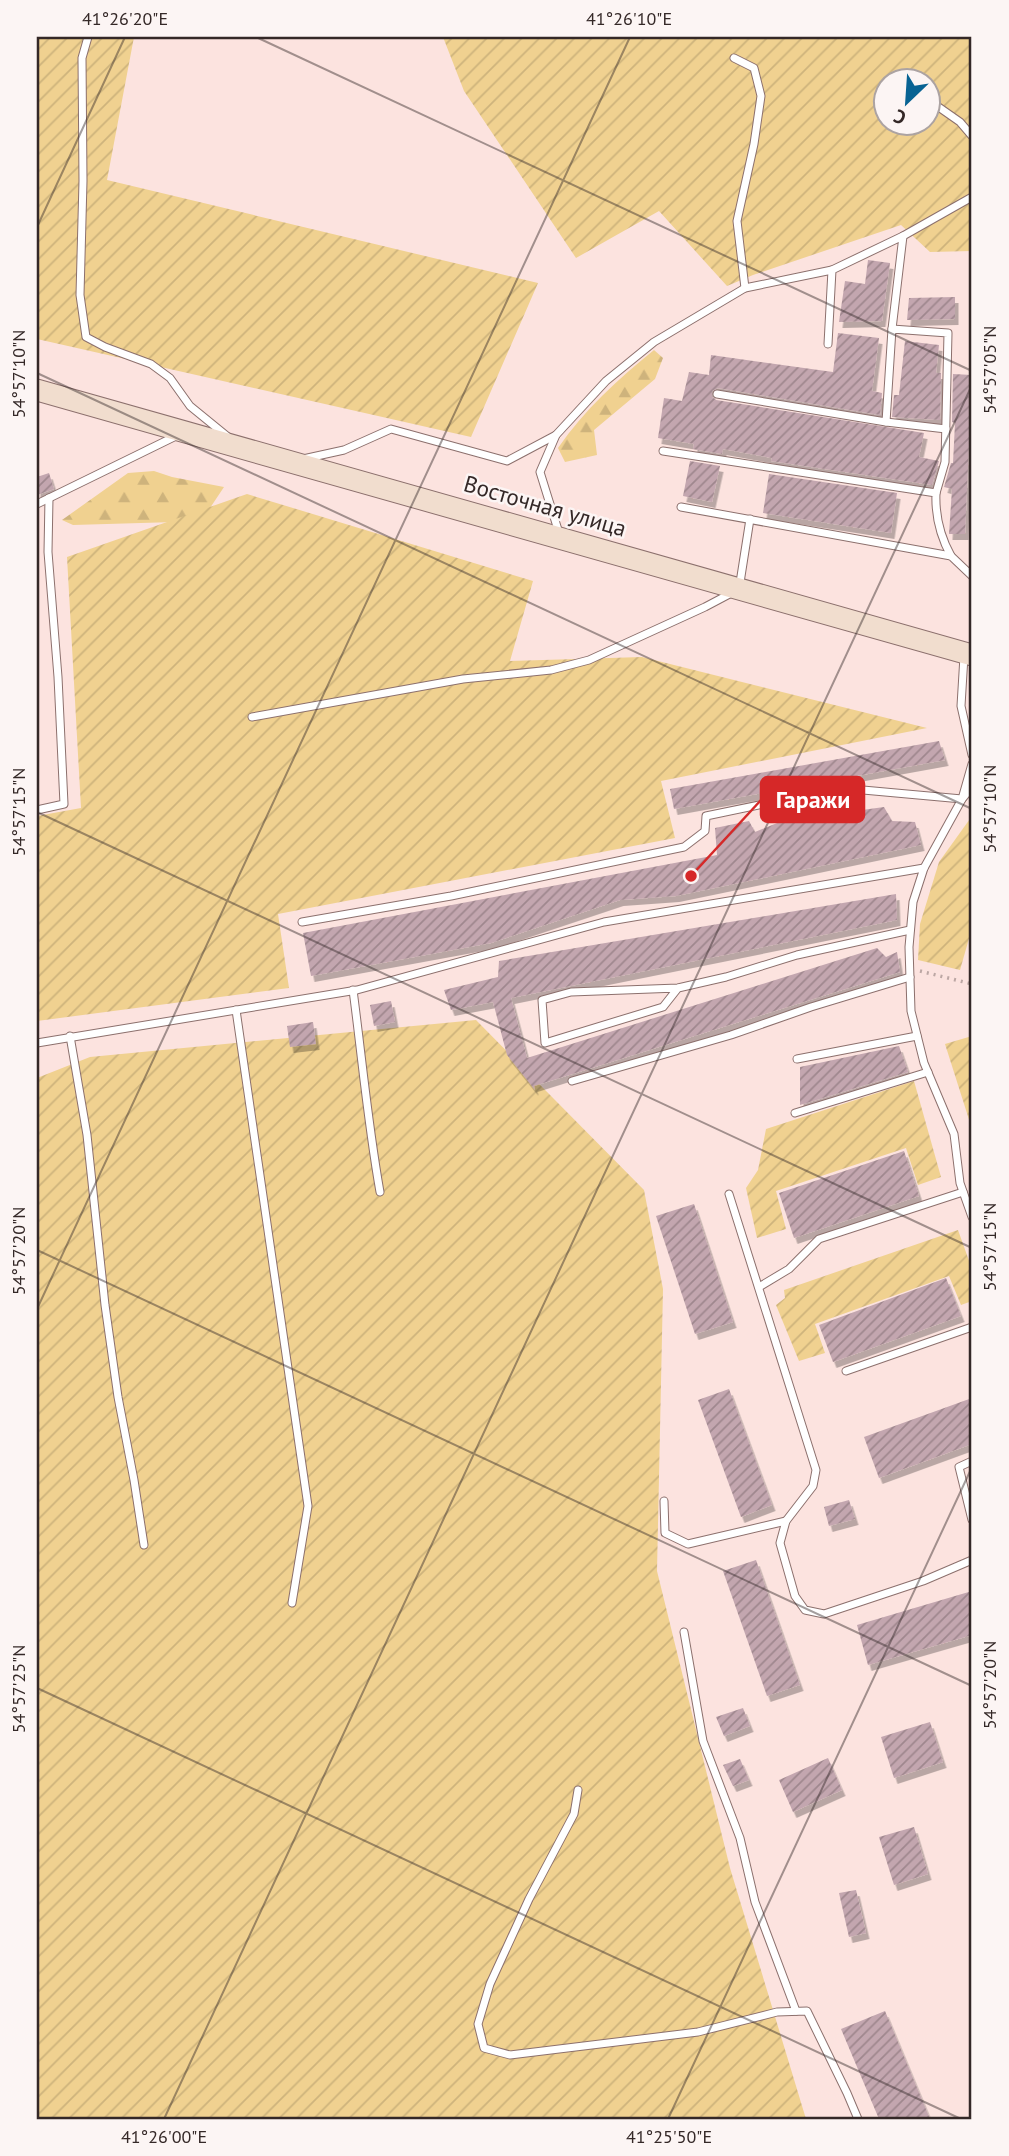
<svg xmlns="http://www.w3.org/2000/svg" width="1009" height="2156" viewBox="0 0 1009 2156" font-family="'PT Sans',sans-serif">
<defs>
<pattern id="forest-firs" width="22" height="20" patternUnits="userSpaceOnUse" patternTransform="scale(1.75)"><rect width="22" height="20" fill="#f0d190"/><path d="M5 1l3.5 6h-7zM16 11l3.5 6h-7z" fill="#ceb37c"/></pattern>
<pattern id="garden-furrows" width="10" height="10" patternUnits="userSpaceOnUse" patternTransform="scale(1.75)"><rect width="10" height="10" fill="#f0d190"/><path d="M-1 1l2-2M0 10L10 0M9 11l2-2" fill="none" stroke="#ceb37c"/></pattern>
<pattern id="building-hatch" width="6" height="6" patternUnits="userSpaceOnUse" patternTransform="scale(1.75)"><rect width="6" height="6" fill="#c3a6af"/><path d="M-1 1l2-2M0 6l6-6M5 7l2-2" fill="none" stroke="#9f878e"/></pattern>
<filter id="shadow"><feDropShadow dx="3.5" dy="6" stdDeviation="0" flood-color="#0004"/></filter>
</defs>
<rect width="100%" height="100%" fill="#fce3df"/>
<g fill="url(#forest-firs)">
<path d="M654,350L663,358L655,379L594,430L597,455L565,462L558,448C585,409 617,380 654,350Z"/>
<polygon points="154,471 172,477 224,487 210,508 175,522 73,525 62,520 128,473"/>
</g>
<g fill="url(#garden-furrows)" fill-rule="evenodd">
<polygon points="37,37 134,37 107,180 538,283 471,437 37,339"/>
<path d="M443,37H972V251L930,252L901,225L753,275L727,286L659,211L576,258L464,91ZM886,80H928V122H886Z"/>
<polygon points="247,494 533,581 510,661 642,657 927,728 661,781 675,838 278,914 289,988 37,1021 37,816 81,808 67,557"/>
<polygon points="972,816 972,928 960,970 918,960 920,924 939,862"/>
<polygon points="476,1020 644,1190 663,1289 657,1571 730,1868 806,2119 37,2119 37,1078 90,1057"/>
<polygon points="972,1036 972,1129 945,1044"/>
<polygon points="914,1081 941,1177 918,1185 906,1148 776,1191 786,1229 757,1238 746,1188 758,1170 766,1129"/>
<polygon points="958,1230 972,1269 972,1301 961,1305 949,1276 815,1324 825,1353 799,1361 776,1305 785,1298 784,1290"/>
</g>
<g fill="url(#building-hatch)" filter="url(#shadow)">
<polygon points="868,260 890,263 882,321 839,322 845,281 865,284"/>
<polygon points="955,297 955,319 907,320 909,298"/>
<polygon points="838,333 879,338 872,391 882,393 880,415 718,388 712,391 712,397 716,400 924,433 919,457 939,461 932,485 771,461 772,458 723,449 722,454 693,449 694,444 658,438 664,398 682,401 689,372 709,375 711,355 833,372"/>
<polygon points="905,341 939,345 936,373 941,373 940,420 892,417 894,395 899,395"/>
<polygon points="953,374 972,375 965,534 949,534 952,489 944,487 951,463 953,463 955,423 952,422"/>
<polygon points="690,461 720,466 712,502 683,496"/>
<polygon points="49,473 54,489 37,495 37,477"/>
<polygon points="769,474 897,493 891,533 763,513"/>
<polygon points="939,741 945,760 674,809 670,789"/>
<polygon points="884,807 892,821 915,822 921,845 676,896 620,900 491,943 311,976 303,933 717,855 715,828 749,821 755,832 782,821"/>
<polygon points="896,894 897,920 511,998 527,1058 877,948 886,957 897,952 900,972 534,1086 535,1090 507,1055 493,1002 451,1010 444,990 498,977 499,961"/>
<polygon points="391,1001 395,1022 374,1026 370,1005"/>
<polygon points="313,1022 316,1044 290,1047 287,1026"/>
<polygon points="899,1046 908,1072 800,1105 800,1067"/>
<polygon points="904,1151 919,1196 794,1238 779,1193"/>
<polygon points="694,1204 733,1322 695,1334 656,1216"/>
<polygon points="946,1278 961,1316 833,1362 819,1325"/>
<polygon points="729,1389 772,1505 741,1517 698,1400"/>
<polygon points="972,1398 972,1444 879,1478 864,1437"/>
<polygon points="849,1500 855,1519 829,1526 824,1507"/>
<polygon points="756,1560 800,1685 767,1696 723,1571"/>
<polygon points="972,1591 972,1635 868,1665 857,1625"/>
<polygon points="743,1708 750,1726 724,1736 716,1717"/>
<polygon points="930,1722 943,1762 894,1778 881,1737"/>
<polygon points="828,1758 842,1790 793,1812 779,1780"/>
<polygon points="740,1759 749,1780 733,1786 723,1765"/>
<polygon points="914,1827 928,1874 894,1885 879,1837"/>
<polygon points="856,1890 866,1933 849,1937 839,1893"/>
<polygon points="885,2011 930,2119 879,2119 841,2029"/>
</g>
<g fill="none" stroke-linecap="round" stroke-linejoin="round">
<defs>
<g id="lane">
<polyline points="88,37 82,58 83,181 80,295 86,337 105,347 151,364 170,378 190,406 228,437"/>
<polyline points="734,58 754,68 761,96 754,144 737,221 745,288"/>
<polyline points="930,101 960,122 972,136"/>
<polyline points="903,236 972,197"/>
<polyline points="828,344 832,270 903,236 892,329"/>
<polyline points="717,394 886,422 892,329 948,333 945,462 936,493"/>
<polyline points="886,422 946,429"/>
<path d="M663,451L936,493C935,516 940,536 951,556"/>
<polyline points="303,459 344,450 391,429 507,461 556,435"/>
<polyline points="37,504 178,435"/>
<polyline points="681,507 951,556 972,576"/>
<polyline points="559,533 540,472 556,435 606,381 654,342 745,288 832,270"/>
<polyline points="964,656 961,706 972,755"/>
<polyline points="252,717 463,679 551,670 589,660 705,607 739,589 750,519"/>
<polyline points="972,787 962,799 924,868 913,902 909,947 911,1011 924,1063 954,1134 960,1183 972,1217"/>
<polyline points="37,810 64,804 58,677 48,552 49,498"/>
<polyline points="302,922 451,896 684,847 705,831 706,816 841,788 962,799 972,764"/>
<polyline points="678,988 663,1007 545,1043 542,1000 571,992 678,988 726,977 797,955 910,930"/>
<path d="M353,990C362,1058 368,1125 380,1192"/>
<polyline points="236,1010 308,1506 292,1603"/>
<polyline points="70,1036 87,1135 105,1305 118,1397 134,1480 144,1545"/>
<polyline points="37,1043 357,990 604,922 924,868"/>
<polyline points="797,1059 917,1036"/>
<polyline points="572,1081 731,1035 811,1007 910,977"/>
<polyline points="795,1113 928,1072"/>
<polyline points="729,1194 816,1470 813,1486 786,1521 780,1543 795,1596 805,1610 824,1614 923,1581 972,1560"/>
<polyline points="759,1287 789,1269 819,1239 963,1192"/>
<polyline points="846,1371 972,1327"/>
<polyline points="972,1461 959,1467 972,1520"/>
<polyline points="664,1501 665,1533 688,1544 786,1521"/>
<polyline points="684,1632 703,1741 740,1838 755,1902 796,2011"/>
<polyline points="578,1790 574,1814 529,1899 490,1984 478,2024 484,2048 510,2055 698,2032 777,2012 807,2011 847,2093 858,2119"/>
</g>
<polyline id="secondary" points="37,390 972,655"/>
</defs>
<use href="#lane" stroke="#8c706d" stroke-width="9"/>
<use href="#secondary" stroke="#8c706d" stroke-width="23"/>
<polyline stroke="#bca7a4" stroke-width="3.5" stroke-dasharray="2 5" stroke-linecap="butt" points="920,971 972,984"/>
<use href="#lane" stroke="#fff" stroke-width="7"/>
<use href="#secondary" stroke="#f1ddce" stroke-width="21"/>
</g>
<path fill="none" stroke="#342827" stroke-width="2" stroke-opacity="0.45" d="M256,37L972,371M37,227L125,37M37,373L972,809M37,812L972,1248M37,1250L972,1686M37,1309L630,37M37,1688L961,2119M164,2119L972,385M668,2119L972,1467"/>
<g text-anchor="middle" stroke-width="5" stroke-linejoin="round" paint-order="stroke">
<g font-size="23" fill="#342827" stroke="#fcf5f4">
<text transform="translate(545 506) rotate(16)" y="8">Восточная улица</text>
</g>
</g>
<path fill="none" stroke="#d62828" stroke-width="2.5" d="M691 876L761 800"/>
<circle fill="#d62828" stroke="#fcf5f4" stroke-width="2.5" cx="691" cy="876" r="7"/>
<rect fill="#d62828" stroke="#d62828" stroke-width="2.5" x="761" y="777" width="103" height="45" rx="7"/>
<g font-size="24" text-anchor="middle" font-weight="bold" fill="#fff">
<text x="813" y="808">Гаражи</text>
</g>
<rect width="1009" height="2156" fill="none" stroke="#fcf5f4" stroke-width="77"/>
<g transform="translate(907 102) rotate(205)"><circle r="33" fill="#fcf5f4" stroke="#aca3a2" stroke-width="2"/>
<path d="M0-5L12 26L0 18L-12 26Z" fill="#086393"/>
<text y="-10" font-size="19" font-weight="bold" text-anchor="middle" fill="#342827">С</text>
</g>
<rect x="38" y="38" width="932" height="2080" fill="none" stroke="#342827" stroke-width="2.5"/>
<g font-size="18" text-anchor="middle" fill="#342827">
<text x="125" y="25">41°26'20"E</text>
<text x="629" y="25">41°26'10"E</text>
<text transform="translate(990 370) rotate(-90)" y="6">54°57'05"N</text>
<text transform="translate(19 374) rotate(-90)" y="6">54°57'10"N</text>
<text transform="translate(990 809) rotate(-90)" y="6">54°57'10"N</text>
<text transform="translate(19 812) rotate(-90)" y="6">54°57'15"N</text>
<text transform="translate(990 1247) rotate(-90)" y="6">54°57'15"N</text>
<text transform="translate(19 1251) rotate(-90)" y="6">54°57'20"N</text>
<text transform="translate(990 1685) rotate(-90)" y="6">54°57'20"N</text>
<text transform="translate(19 1689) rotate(-90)" y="6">54°57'25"N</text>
<text x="164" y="2143">41°26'00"E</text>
<text x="669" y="2143">41°25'50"E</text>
</g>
</svg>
